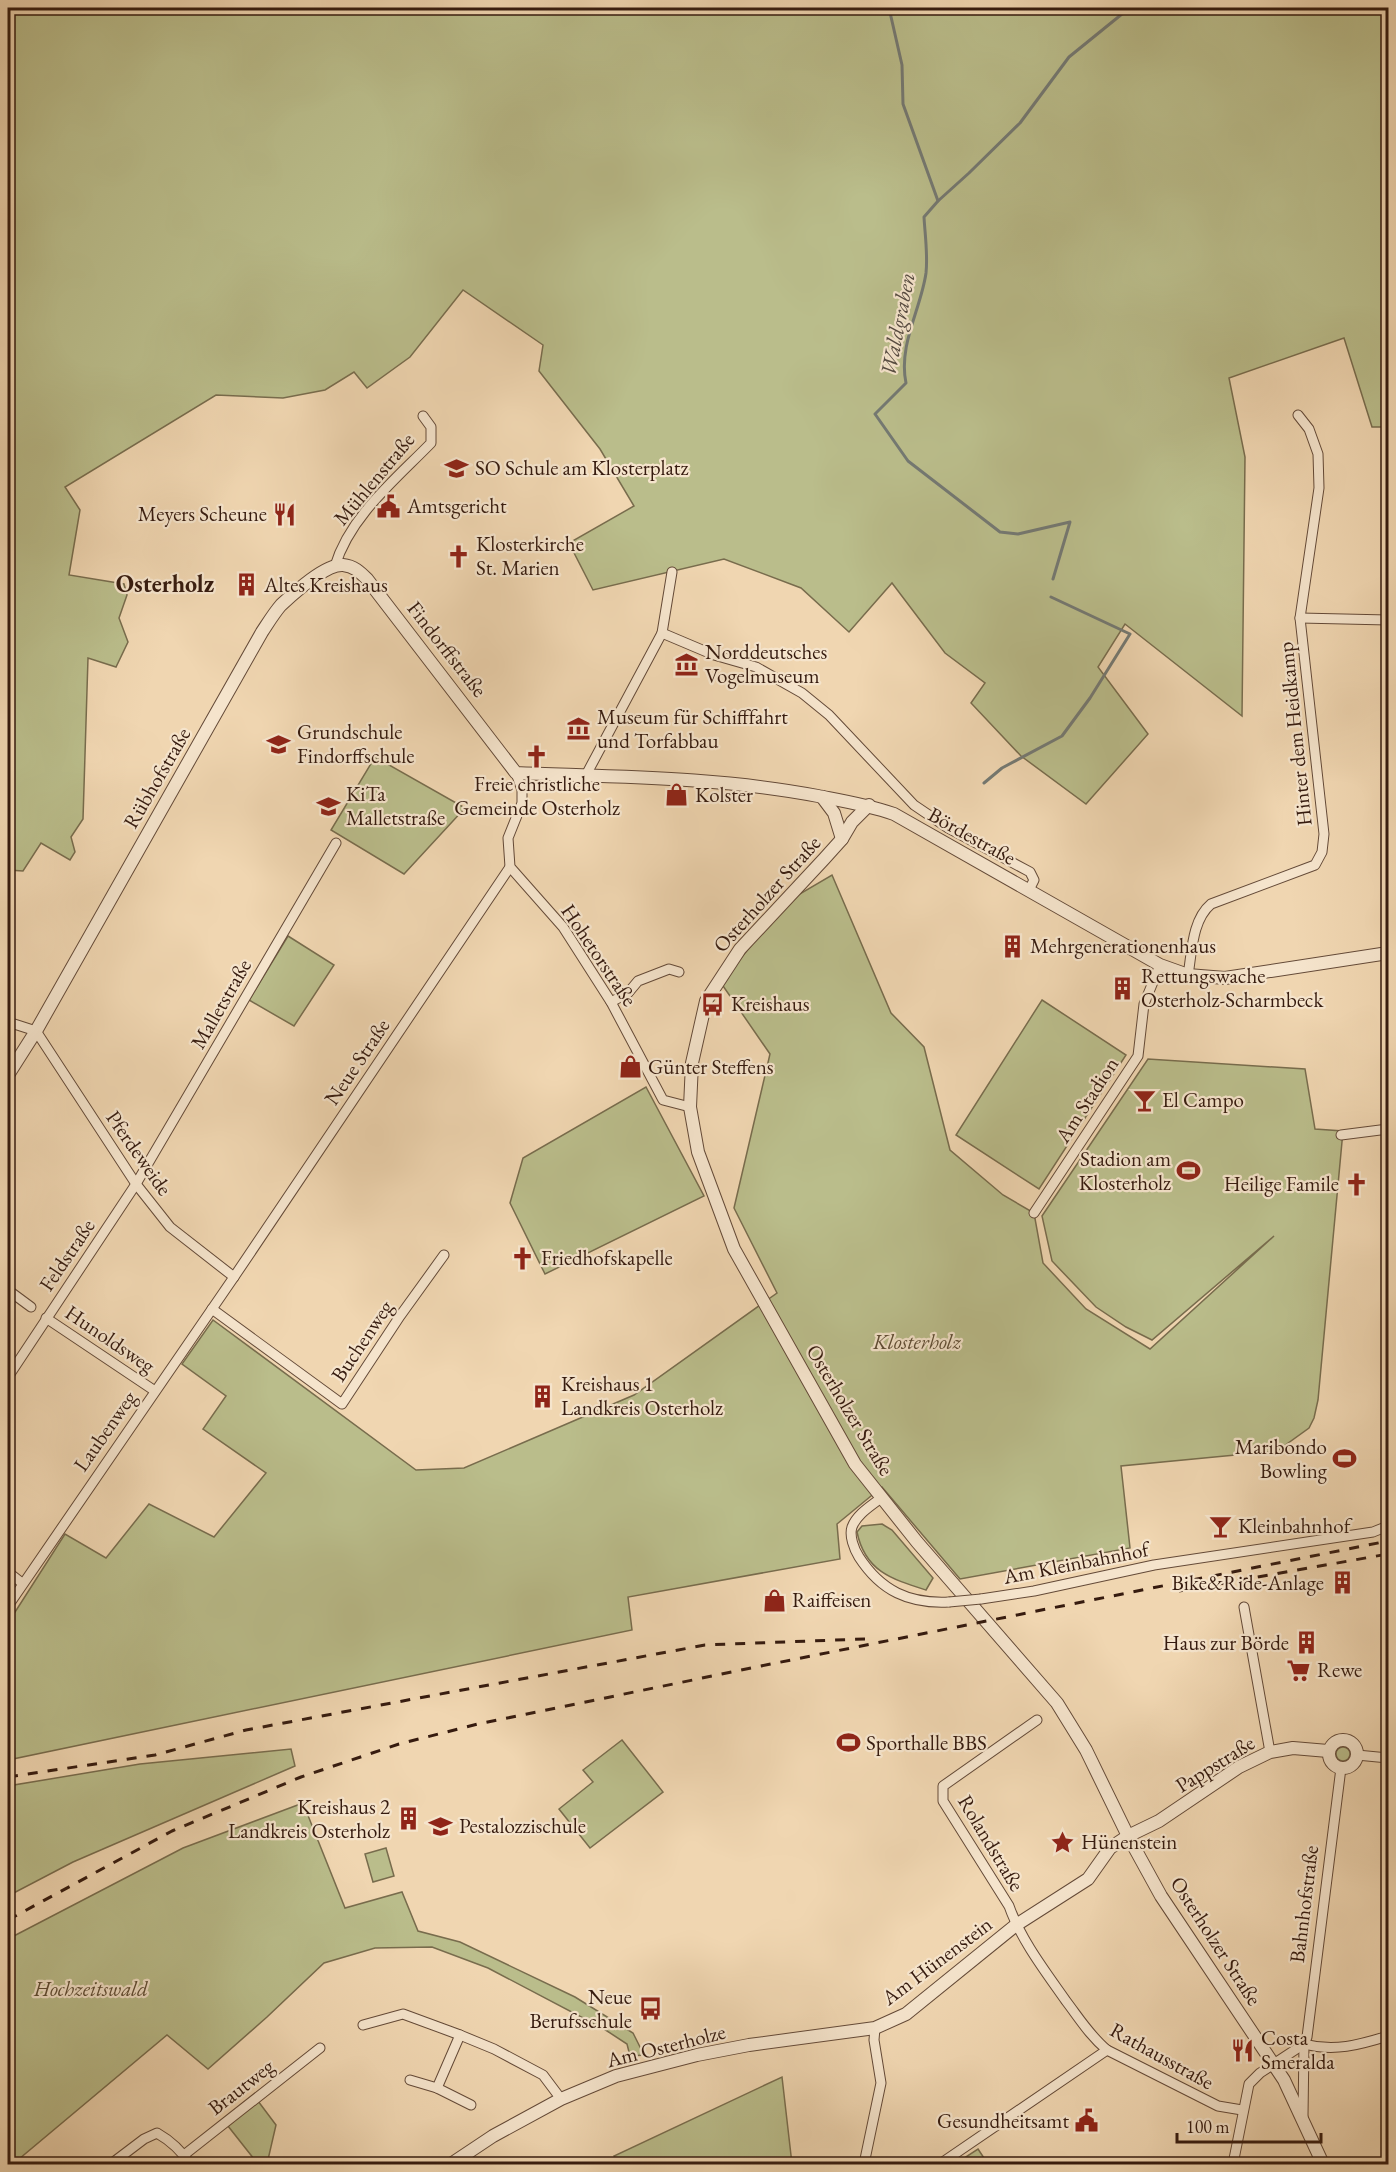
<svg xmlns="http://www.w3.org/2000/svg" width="1396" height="2172" viewBox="0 0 1396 2172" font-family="'EB Garamond',serif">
<rect width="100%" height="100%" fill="#f0d6b1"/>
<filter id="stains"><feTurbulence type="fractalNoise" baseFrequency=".00333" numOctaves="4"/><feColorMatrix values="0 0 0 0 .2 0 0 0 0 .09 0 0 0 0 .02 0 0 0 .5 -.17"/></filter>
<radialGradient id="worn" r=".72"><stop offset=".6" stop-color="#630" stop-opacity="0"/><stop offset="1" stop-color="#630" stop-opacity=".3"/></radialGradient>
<g fill="#babd8b" stroke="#786c4d" stroke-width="1.5">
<polygon points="8,8 1388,8 1388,427 1372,427 1344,338 1229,378 1245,457 1242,716 1125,624 1098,667 1148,734 1086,804 1021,756 971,703 985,683 945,653 892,583 849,632 801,588 724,559 593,590 569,543 634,506 600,449 539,371 543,345 463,290 410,357 367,388 354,372 325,390 283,398 216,395 65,487 80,510 69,575 124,584 127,595 119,618 128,642 116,667 88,658 83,819 71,837 75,852 70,860 41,843 23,871 8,870"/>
<polygon points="375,757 465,808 404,874 331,830"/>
<polygon points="832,875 891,1013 924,1047 950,1150 1003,1195 1034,1213 1043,1263 1086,1309 1150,1349 1274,1236 1152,1340 1126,1327 1096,1307 1052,1261 1042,1216 1148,1059 1305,1069 1315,1129 1343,1131 1318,1400 1314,1418 1309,1428 1277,1451 1121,1466 1130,1548 960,1579 882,1487 837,1524 840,1559 628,1597 632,1630 8,1760 8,1623 65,1534 106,1558 149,1504 214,1537 266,1473 203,1429 226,1396 182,1364 213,1320 416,1470 464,1468 634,1395 777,1293 734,1208 770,1054 721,983 786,902"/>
<polygon points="288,936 334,965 294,1026 249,1000"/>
<polygon points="1042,1000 1126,1055 1039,1189 956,1135"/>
<polygon points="646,1087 704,1196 545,1274 510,1203 523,1158"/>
<path d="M882,1524L892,1530L933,1578L926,1590C891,1579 865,1571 857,1532L862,1526Z"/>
<polygon points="622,1740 663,1792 590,1848 559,1809 593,1782 583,1770"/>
<circle cx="1343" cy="1754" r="7"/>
<polygon points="291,1749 295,1766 73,1862 8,1896 8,1786 140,1764"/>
<polygon points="303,1803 345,1908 402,1892 418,1931 460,1942 575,1997 633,2033 644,2055 630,2056 627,2044 604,2029 488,1968 432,1947 375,1948 324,1963 267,2017 208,2069 167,2035 13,2164 8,2164 8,1939 183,1848"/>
<polygon points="386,1848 394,1876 373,1882 365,1854"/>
<polygon points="782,2077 792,2164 617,2164 619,2163 614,2156"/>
<polygon points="258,2101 276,2125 267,2164 258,2164 228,2126"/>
<polygon points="978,2149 988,2164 955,2164"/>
</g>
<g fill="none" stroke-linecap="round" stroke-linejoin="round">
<g stroke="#747973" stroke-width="3">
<path d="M889,8L902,65L903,104L938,201L924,217C925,235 928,255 926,273C921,309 898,345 906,383L875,414L908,461L1000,532L1018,534L1070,522L1053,579"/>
<polyline points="938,201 969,173 1020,123 1069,57 1122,14 1137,8"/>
<polyline points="984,783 1002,768 1062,736 1090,698 1130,634 1051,597"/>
</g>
<defs>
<g id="minor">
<path d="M335,566C350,516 396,479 431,443V427L423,416"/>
<polyline points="1300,618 1388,620"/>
<polyline points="662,633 714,655 756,667 802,693 829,715 914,805 948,828 1030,872 1034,880 1029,890"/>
<polyline points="516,773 522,790 522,803 508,838 510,867 563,927 611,1002 663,1100 690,1107"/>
<polyline points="586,775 662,633 672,572"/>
<path d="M1188,975C1192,952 1192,920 1211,904L1315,865L1322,852L1324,834L1300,618L1319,488L1318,454L1309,429L1298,415"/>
<polyline points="611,1002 628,993 638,981 669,969 679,972"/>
<polyline points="8,1022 36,1031 136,1184 170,1227 234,1277"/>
<polyline points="1341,1135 1388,1129"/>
<polyline points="1034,1213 1138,1056 1144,1004 1160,965"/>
<polyline points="8,1290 31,1307"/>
<polyline points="212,1309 342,1404 400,1316 444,1255"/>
<polyline points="46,1318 155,1391"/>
<polyline points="8,1377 136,1184 336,843"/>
<path d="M881,1498C871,1506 857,1514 852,1527C849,1536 854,1549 859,1557C881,1591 909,1604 949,1602"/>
<polyline points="8,1572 22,1583"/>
<polyline points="981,1599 1034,1591 1154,1565 1373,1532 1388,1526"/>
<polyline points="8,1606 234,1277 510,867"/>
<polyline points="1244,1607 1270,1752"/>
<path d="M1037,1720L943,1786V1801L1009,1906C1021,1940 1045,1971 1066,2001C1079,2018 1090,2036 1107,2050L1218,2106L1242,2110"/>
<polyline points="1357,1755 1388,1758"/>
<polyline points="363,2025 403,2014 460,2035 494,2049 543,2075 561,2099"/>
<path d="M1304,2044C1334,2052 1359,2045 1388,2036"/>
<polyline points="410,2080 437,2088 471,2105"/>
<polyline points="437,2088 460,2035"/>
<polyline points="1303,2116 1304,2044 1307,2037 1341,1768"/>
<polyline points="184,2155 320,2048"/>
<path d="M111,2164L144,2139L157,2133C171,2141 181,2150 190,2164"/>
<polyline points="864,2164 881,2083 874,2040 875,2028"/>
<polyline points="940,2164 1107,2050"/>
<polyline points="1233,2164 1249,2084 1260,2073 1304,2044"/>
</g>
<g id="tertiary">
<polyline points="822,797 834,813 842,839"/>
<polyline points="869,805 852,822 842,839 824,859 740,949 706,1001 692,1063 690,1107 698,1152 734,1249 855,1464 917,1542 1057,1703 1086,1750 1128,1836 1161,1896 1284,2080 1323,2164"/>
<path d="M8,1075L36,1031L262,632C268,623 274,613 281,605C294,593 325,564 343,565C354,566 360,572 367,579L516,773C617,777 719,777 818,796C844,801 869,805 894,814L1160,965L1188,975L1225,978L1388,953"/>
<circle cx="1343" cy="1754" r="14"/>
<polyline points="451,2164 493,2136 561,2099 616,2076 697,2055 749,2045 875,2028 906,2014 1016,1925 1088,1879 1110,1848 1128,1836 1159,1821 1239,1767 1270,1752 1293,1748 1328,1751"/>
</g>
</defs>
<use href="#minor" stroke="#644a38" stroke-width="11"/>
<use href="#tertiary" stroke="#644a38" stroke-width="14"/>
<use href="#minor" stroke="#f5e4cc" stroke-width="9"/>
<use href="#tertiary" stroke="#f5e4cc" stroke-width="12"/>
<g stroke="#361b0f" stroke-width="3" stroke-dasharray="10 10" stroke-linecap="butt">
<polyline points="1179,1591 1388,1554"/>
<polyline points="8,1777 155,1755 246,1730 705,1645 865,1639"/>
<polyline points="8,1920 172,1831 301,1777 399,1744 478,1724 761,1666 1388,1541"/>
</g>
<defs>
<polyline id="minor-bridge" points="949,1602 981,1599"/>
</defs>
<use href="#minor-bridge" stroke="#644a38" stroke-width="11" stroke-linecap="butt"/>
<use href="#minor-bridge" stroke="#f5e4cc" stroke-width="9"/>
</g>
<defs>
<symbol id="school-bare" viewBox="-9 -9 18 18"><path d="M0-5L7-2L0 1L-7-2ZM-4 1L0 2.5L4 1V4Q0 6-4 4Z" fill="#8f2418" stroke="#f5e4cc" stroke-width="2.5" paint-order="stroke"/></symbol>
<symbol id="civic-bare" viewBox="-9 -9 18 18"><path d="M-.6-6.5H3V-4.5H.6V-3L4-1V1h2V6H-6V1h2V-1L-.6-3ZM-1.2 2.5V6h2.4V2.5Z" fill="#8f2418" stroke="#f5e4cc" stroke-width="2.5" paint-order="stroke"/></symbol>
<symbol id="restaurant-bare" viewBox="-9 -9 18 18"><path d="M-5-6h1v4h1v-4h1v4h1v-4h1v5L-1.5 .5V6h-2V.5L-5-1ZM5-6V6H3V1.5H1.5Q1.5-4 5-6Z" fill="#8f2418" stroke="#f5e4cc" stroke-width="2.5" paint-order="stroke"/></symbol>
<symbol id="church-bare" viewBox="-9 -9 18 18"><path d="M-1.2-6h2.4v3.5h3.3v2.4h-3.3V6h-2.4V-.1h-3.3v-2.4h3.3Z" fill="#8f2418" stroke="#f5e4cc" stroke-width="2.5" paint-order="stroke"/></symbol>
<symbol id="building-bare" viewBox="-9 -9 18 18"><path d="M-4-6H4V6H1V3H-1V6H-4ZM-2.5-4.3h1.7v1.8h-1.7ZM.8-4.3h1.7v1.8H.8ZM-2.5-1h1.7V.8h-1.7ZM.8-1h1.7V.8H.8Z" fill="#8f2418" stroke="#f5e4cc" stroke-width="2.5" paint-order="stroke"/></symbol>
<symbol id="museum-bare" viewBox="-9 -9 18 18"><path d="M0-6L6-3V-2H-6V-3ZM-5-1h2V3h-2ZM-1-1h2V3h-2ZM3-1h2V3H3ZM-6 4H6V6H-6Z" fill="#8f2418" stroke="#f5e4cc" stroke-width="2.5" paint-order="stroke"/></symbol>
<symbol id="shop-bare" viewBox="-9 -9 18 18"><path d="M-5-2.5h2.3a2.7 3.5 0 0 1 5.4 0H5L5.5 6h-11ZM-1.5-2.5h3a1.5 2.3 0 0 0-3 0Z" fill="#8f2418" stroke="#f5e4cc" stroke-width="2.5" paint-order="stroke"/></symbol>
<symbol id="bus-bare" viewBox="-9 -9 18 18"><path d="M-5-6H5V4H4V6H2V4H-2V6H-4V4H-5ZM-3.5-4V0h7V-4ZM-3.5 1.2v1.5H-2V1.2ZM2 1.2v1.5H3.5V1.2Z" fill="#8f2418" stroke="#f5e4cc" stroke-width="2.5" paint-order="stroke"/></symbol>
<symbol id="bar-bare" viewBox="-9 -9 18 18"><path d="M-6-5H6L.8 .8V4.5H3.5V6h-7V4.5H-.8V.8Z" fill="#8f2418" stroke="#f5e4cc" stroke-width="2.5" paint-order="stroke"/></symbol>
<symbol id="stadium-bare" viewBox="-9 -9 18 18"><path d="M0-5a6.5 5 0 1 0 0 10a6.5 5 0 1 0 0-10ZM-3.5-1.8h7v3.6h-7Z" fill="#8f2418" stroke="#f5e4cc" stroke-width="2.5" paint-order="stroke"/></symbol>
<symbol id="supermarket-bare" viewBox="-9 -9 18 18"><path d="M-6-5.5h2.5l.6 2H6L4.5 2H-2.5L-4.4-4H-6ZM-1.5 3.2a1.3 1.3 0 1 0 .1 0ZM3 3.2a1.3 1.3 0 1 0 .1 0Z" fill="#8f2418" stroke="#f5e4cc" stroke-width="2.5" paint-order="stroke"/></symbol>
<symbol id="sight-bare" viewBox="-9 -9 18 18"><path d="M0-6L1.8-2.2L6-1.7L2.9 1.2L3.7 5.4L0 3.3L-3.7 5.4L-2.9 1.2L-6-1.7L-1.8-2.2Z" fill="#8f2418" stroke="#f5e4cc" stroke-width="2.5" paint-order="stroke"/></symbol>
</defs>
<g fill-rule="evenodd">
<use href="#school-bare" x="440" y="452" width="33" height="33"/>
<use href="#civic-bare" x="372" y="490" width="33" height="33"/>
<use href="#restaurant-bare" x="268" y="498" width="33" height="33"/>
<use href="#church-bare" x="442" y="540" width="33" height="33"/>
<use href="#building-bare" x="230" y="568" width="33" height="33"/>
<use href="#museum-bare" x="670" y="648" width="33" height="33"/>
<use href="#museum-bare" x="562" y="712" width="33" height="33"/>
<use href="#school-bare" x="262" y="728" width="33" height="33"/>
<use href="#church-bare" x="520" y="740" width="33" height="33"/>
<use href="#shop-bare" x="660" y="778" width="33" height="33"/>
<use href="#school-bare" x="312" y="790" width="33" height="33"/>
<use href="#building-bare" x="996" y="930" width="33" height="33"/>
<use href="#building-bare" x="1106" y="972" width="33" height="33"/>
<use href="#bus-bare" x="696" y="988" width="33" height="33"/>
<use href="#shop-bare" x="614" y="1050" width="33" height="33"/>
<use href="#bar-bare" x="1128" y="1084" width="33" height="33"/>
<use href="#stadium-bare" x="1172" y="1154" width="33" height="33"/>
<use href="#church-bare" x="1340" y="1168" width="33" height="33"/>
<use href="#church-bare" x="506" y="1242" width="33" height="33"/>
<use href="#building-bare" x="526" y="1380" width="33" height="33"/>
<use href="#stadium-bare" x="1328" y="1442" width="33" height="33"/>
<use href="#bar-bare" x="1204" y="1510" width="33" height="33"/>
<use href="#building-bare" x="1326" y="1566" width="33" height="33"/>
<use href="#shop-bare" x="758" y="1584" width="33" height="33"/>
<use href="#building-bare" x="1290" y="1626" width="33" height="33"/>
<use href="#supermarket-bare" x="1282" y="1654" width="33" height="33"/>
<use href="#stadium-bare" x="832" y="1726" width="33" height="33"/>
<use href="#building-bare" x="392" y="1802" width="33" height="33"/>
<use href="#school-bare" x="424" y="1810" width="33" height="33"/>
<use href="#sight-bare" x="1046" y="1826" width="33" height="33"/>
<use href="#bus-bare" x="634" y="1992" width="33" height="33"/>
<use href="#restaurant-bare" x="1226" y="2034" width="33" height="33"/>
<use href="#civic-bare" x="1070" y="2104" width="33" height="33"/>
</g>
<g text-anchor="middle" stroke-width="4.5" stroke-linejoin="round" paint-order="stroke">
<g font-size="21" fill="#361b0f" stroke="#f5e4cc" text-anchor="start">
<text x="475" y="475">SO Schule am Klosterplatz</text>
<text x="407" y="513">Amtsgericht</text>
<text x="267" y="521" text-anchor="end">Meyers Scheune</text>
<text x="476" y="551">Klosterkirche<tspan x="476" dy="24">St. Marien</tspan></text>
<text x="264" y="592">Altes Kreishaus</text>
<text x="705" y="659">Norddeutsches<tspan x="705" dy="24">Vogelmuseum</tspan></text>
<text x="597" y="724">Museum für Schifffahrt<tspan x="597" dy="24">und Torfabbau</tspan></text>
<text x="297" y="739">Grundschule<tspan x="297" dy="24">Findorffschule</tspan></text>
<text x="537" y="791" text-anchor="middle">Freie christliche<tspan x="537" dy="24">Gemeinde Osterholz</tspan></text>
<text x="346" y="801">KiTa<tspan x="346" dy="24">Malletstraße</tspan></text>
<text x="695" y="802">Kolster</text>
<text x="1030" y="953">Mehrgenerationenhaus</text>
<text x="1141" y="983">Rettungswache<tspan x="1141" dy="24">Osterholz-Scharmbeck</tspan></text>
<text x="731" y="1011">Kreishaus</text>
<text x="648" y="1074">Günter Steffens</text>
<text x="1162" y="1107">El Campo</text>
<text x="1171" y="1166" text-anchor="end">Stadion am<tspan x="1171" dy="24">Klosterholz</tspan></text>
<text x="1339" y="1191" text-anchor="end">Heilige Famile</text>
<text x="541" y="1265">Friedhofskapelle</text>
<text x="561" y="1391">Kreishaus 1<tspan x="561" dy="24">Landkreis Osterholz</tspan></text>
<text x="1327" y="1454" text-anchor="end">Maribondo<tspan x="1327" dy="24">Bowling</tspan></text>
<text x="1238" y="1533">Kleinbahnhof</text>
<text x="1324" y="1590" text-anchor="end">Bike&amp;Ride-Anlage</text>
<text x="792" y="1607">Raiffeisen</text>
<text x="1289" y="1650" text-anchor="end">Haus zur Börde</text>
<text x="1317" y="1677">Rewe</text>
<text x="866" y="1750">Sporthalle BBS</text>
<text x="390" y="1814" text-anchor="end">Kreishaus 2<tspan x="390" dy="24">Landkreis Osterholz</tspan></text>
<text x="459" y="1833">Pestalozzischule</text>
<text x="1081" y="1849">Hünenstein</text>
<text x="632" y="2004" text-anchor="end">Neue<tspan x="632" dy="24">Berufsschule</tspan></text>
<text x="1261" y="2045">Costa<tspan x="1261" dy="24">Smeralda</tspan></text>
<text x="1069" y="2128" text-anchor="end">Gesundheitsamt</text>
</g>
<g font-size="21" fill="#361b0f" stroke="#f5e4cc">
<text transform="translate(374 479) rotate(-50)" y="7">Mühlenstraße</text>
<text transform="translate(447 649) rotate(52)" y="7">Findorffstraße</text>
<text transform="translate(1295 734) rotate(-96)" y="7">Hinter dem Heidkamp</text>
<text transform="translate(157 778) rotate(-60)" y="7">Rübhofstraße</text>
<text transform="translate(972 836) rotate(29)" y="7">Bördestraße</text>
<text transform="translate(767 894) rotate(-48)" y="7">Osterholzer Straße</text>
<text transform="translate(599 955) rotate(56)" y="7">Hohetorstraße</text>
<text transform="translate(221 1004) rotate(-60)" y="7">Malletstraße</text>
<text transform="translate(357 1062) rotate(-56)" y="7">Neue Straße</text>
<text transform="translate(1087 1100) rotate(-57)" y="7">Am Stadion</text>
<text transform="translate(139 1153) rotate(55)" y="7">Pferdeweide</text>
<text transform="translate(67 1255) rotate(-56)" y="7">Feldstraße</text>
<text transform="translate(110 1339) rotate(34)" y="7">Hunoldsweg</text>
<text transform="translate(362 1341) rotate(-56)" y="7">Buchenweg</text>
<text transform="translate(850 1410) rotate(59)" y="7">Osterholzer Straße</text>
<text transform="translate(105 1431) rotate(-55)" y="7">Laubenweg</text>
<text transform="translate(1076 1563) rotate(-11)" y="7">Am Kleinbahnhof</text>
<text transform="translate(1215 1764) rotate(-32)" y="7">Pappstraße</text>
<text transform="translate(991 1843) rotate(59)" y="7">Rolandstraße</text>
<text transform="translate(1304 1904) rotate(-83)" y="7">Bahnhofstraße</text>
<text transform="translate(1216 1941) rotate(57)" y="7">Osterholzer Straße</text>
<text transform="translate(937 1961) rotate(-37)" y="7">Am Hünenstein</text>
<text transform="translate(666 2046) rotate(-14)" y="7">Am Osterholze</text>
<text transform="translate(1162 2056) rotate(29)" y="7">Rathausstraße</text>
<text transform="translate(241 2087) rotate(-38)" y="7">Brautweg</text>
</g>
<g font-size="21" font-style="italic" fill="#5e4c34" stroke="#f5e4cc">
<text x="917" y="1349">Klosterholz</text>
<text x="91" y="1996">Hochzeitswald</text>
</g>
<g font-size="22" font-style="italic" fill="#554a41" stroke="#f5e4cc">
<text transform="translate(897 324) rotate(-79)" y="8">Waldgraben</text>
</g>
<g font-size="24" font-weight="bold" fill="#361b0f" stroke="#f5e4cc">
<text x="165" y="592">Osterholz</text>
</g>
</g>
<rect width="1396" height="2172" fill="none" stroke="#f0d6b1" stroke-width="30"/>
<rect x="9" y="9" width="1378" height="2154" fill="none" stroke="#361b0f" stroke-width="3"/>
<rect x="15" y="15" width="1366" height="2142" fill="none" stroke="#361b0f" stroke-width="1.5"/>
<path d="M1177 2133v9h144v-9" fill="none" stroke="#361b0f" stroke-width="3"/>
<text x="1186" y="2133" font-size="18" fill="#361b0f" stroke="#f5e4cc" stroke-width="4.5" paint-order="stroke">100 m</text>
<rect width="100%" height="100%" filter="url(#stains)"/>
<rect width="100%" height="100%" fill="url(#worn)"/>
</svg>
